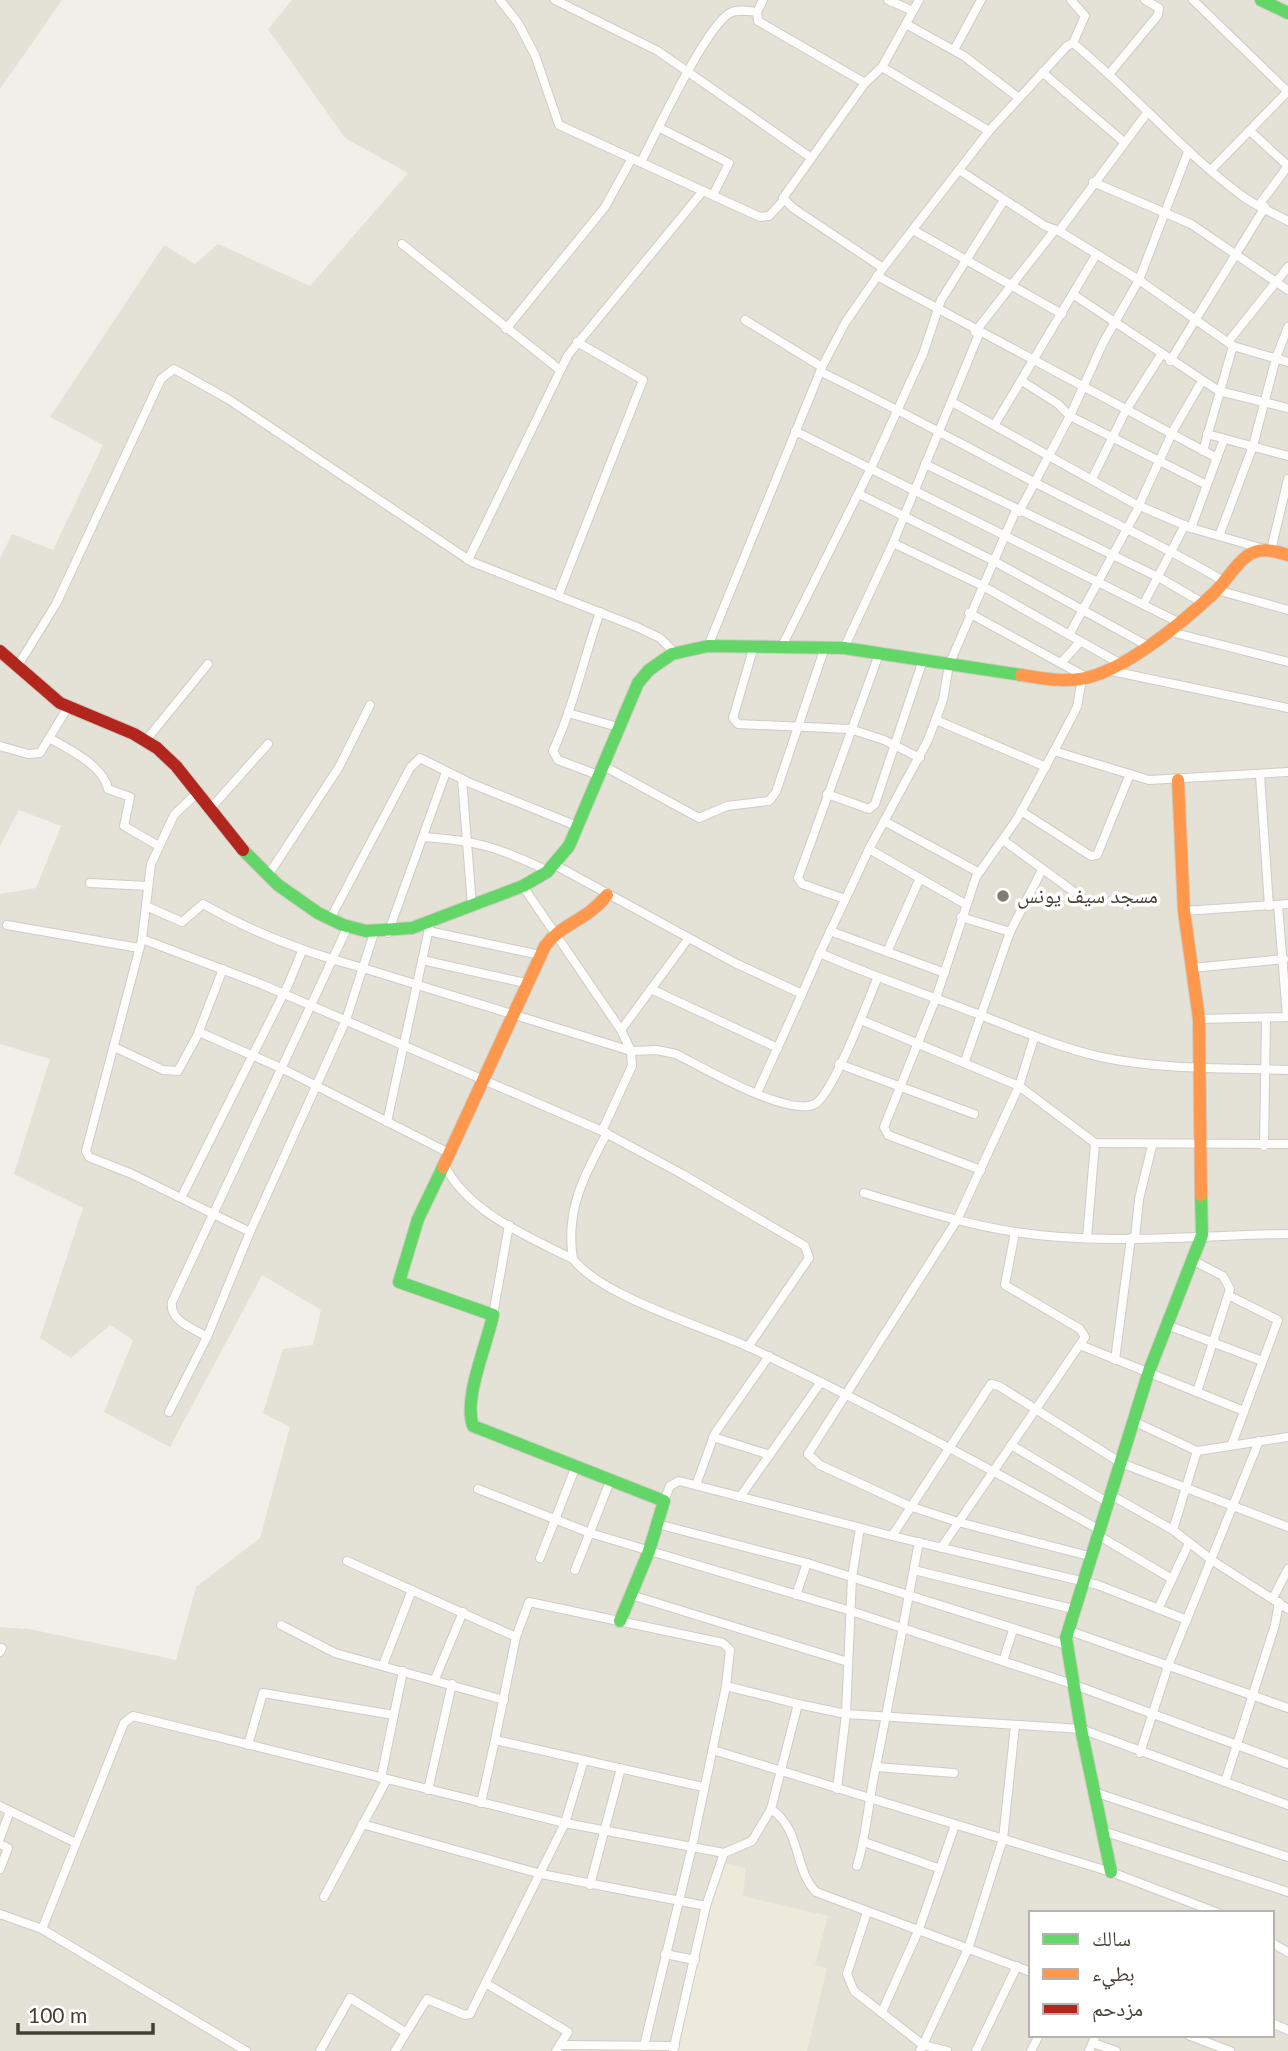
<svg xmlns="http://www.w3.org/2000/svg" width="1288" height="2051" viewBox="0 0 1288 2051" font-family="Lato,'Noto Naskh Arabic',sans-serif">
<rect width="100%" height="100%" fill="#f0efe9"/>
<g fill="#e4e1d6" fill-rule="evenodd">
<polygon points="0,0 62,0 0,89"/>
<path d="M292,0H1288V2051H0V1627L29,1629L176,1660L196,1587L260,1538L290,1427L263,1413L283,1349L313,1345L321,1310L262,1275L170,1447L104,1412L133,1340L110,1325L71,1358L40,1338L83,1208L14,1174L50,1059L0,1044V894L36,888L61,826L19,810L0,846V558L12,534L53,550L103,445L50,417L164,245L195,264L218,244L310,286L408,173L345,138L268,29ZM1031,1913H1272V2035H1031Z"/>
</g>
<polygon fill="#eeeadb" points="720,1862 746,1868 743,1896 828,1916 815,1965 827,1968 807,2051 677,2051"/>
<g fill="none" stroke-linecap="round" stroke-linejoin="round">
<defs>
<g id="street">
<polyline points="500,0 518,23 535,55 559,125 703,191"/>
<polyline points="555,0 658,51 810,157"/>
<polyline points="763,0 757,12 758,21 865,83"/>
<polyline points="888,0 913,11"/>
<polyline points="1071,0 1085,16 1073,43"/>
<polyline points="1193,0 1288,92"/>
<polyline points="906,24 964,56 1019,98"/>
<polyline points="954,50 981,0"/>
<polyline points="882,67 989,131"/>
<polyline points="1042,72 1124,142"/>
<polyline points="1110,73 1158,15 1159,8 1145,0"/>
<polyline points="660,128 729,163 713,195"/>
<polyline points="1250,131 1288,166 1259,205"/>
<path d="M641,162C656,133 706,26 730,13C737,9 748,11 757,12"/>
<polyline points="959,170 1045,226 1059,231 1147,113"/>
<polyline points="1211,170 1288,91"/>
<polyline points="1093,182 1191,224 1288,290"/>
<polyline points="913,230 1062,314"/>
<polyline points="1059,231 1139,280 1233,346 1288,362"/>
<polyline points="402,244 560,370"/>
<path d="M883,268L989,131L1067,46L1073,43C1133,92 1182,152 1245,198C1258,207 1274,213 1288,221"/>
<polyline points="877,276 1217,458"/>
<polyline points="1074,295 1219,391 1288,408"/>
<polyline points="745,320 822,367"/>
<polyline points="506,329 605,207 632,158"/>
<polyline points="975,332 1054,231"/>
<polyline points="1228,342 1288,267"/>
<polyline points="1170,361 1265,207"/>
<path d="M821,372C892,406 960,443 1030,480C1095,514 1162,544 1225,582"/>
<polyline points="1022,381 1058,404 1070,416 1207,485"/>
<polyline points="952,402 1135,504 1191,528 1264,549"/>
<polyline points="995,424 1096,255"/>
<polyline points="795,431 1182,624"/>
<polyline points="1207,434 1288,456"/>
<polyline points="1203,451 1233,346"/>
<polyline points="925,464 1160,578 1203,603"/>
<polyline points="1092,479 1126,410 1161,355"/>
<polyline points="859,494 992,560 1148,646"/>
<polyline points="1139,505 1174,429 1202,381"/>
<polyline points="1019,512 1070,416 1103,343 1139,280 1188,152"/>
<polyline points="1191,528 1224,439"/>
<polyline points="1219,536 1253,446 1276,358 1288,327"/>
<polyline points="893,543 981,585 1119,663"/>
<polyline points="1271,550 1288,479"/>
<polyline points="468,560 568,355 703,191 760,217 769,216 784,200"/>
<polyline points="1217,590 1288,610"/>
<polyline points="558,596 643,380 577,342"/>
<polyline points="1144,603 1185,525"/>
<polyline points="969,613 1086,677"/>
<polyline points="1171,632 1288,662"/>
<polyline points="1069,635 1140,505"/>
<polyline points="708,646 822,367 845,323 883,268 793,208 783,198 865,83 882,67 919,0"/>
<polyline points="754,646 733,718 738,724 850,729 884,740 920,758"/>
<polyline points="782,646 871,468 923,354 941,300 1004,200"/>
<polyline points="844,648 893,543 979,334"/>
<polyline points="1061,663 1080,642"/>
<polyline points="17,667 56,604 161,379 174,369 228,399 472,562 637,627 660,638 672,650 672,654"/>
<polyline points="1107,670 1288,708"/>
<polyline points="568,713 618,727"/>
<polyline points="936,720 1046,767"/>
<path d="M51,739C71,750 104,767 108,789L130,797L124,826L157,845"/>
<polyline points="147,739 208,664"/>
<polyline points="0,746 28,754 40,753 68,707"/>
<polyline points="1054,751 1149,780 1288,772"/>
<polyline points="602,765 699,818 727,806 769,801 776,792 825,647"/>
<path d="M598,775L558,760L553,751C573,708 584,658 600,612"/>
<polyline points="1260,775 1269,906"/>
<polyline points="462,779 472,906"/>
<polyline points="197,793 174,815 151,864 142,939 86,1151 89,1157 132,1174 250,1232"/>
<polyline points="827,794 869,809 875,804 923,660"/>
<polyline points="210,809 268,744"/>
<polyline points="1021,811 1091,856 1097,855 1130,774"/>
<polyline points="884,821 978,872"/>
<path d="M423,837C476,840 500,848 548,871"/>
<polyline points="1003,840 1085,900"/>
<polyline points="869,849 965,904"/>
<path d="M555,865L735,963L802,994L820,953C871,976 923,993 975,1013C1017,1029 1057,1047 1101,1057C1162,1070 1227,1068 1288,1070"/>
<polyline points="269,874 339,767 370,705"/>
<polyline points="90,883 148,886"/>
<polyline points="522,885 621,1030 631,1051 632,1066 602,1131"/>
<polyline points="845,899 802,884 798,878 879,654"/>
<polyline points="1278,905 1287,1017"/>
<path d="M146,906L182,922L203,904C255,934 306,953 363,968L631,1051L657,1050L676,1054C702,1067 789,1118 815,1104C833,1094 868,1001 877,979"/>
<polyline points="1184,911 1288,904"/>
<polyline points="961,917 1010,932"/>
<polyline points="330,919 410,768 420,758 470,783 577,826"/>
<polyline points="7,925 139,948"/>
<polyline points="428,931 540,955"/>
<polyline points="830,931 945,973"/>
<polyline points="388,933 446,772"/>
<polyline points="142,939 261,984 602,1131 682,1174 805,1246 809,1258 748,1347"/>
<polyline points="887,952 920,878"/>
<polyline points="820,953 869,849 928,740 943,700 949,665 1016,510"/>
<polyline points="422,960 530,984"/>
<polyline points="1192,968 1284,959"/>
<polyline points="651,989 778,1048"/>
<polyline points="1199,1019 1288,1017"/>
<polyline points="861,1020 1019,1086 957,1220 808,1454 820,1465 909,1506 958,1522 1089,1556"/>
<polyline points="621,1030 688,939"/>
<polyline points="199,1032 283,1069 449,1153"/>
<polyline points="1034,1038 1019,1086 1095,1143 1288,1144"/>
<polyline points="114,1047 163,1070 178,1071 197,1036 223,969"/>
<polyline points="965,1061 1010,932 1042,870"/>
<polyline points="839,1064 974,1114"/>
<polyline points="757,1093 802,994"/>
<polyline points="387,1122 430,924"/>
<path d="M607,1133C584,1175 565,1211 573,1259C602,1297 706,1327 753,1349C870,1405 984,1465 1098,1529"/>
<polyline points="1264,1146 1266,1019"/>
<path d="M444,1164C467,1212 527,1236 573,1259"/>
<polyline points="981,1170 888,1135 884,1127 936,998 976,877 1017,819 1054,751 1077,707 1082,679"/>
<path d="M864,1193C914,1208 963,1224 1015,1232C1104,1246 1198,1235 1288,1234"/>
<polyline points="181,1198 288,985 302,951"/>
<polyline points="1087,1238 1095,1143"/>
<polyline points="1135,1238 1139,1199 1152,1146"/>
<polyline points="1192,1260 1223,1276 1230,1289 1197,1392"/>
<polyline points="1230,1296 1278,1320 1232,1444"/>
<polyline points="493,1315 509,1225"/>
<polyline points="1167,1325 1262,1361"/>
<path d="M207,1337C193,1328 169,1321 172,1302L348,926"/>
<polyline points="1080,1345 1244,1411"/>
<polyline points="1115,1360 1131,1238"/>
<polyline points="169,1412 207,1337 250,1232 346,1020 374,933"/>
<polyline points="1133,1421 1197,1451 1288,1437"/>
<polyline points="713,1437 770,1455"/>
<polyline points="1011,1445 1107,1502"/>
<polyline points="1197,1451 1173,1530 1213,1561 1288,1609"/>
<polyline points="696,1485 715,1433 769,1356"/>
<polyline points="478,1489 590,1533 851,1611 1072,1684 1288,1764"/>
<polyline points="1109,1494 1173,1530"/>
<polyline points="740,1497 821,1382"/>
<polyline points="664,1501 670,1486 679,1481 892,1536 1098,1585 1187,1620"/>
<polyline points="657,1524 807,1563 1066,1645"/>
<polyline points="1096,1534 1172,1579"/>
<polyline points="892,1536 991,1384 999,1386 1121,1463 1288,1527"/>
<polyline points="941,1548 1085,1337 1080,1329 1005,1285 1015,1232"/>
<polyline points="540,1558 576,1466"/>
<polyline points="347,1561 516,1637"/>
<polyline points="575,1570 611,1479"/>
<polyline points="914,1570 1073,1609"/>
<polyline points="631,1595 848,1662"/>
<polyline points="796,1595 807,1563"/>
<polyline points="1273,1598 1288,1569"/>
<polyline points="1158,1609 1189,1543"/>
<polyline points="281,1625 335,1653 504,1700"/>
<polyline points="1067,1630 1288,1708"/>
<polyline points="0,1652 2,1648"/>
<polyline points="1003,1661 1013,1630"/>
<polyline points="383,1665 412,1590"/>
<polyline points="435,1679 463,1612"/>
<polyline points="798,1704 846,1714 1081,1729 1288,1805"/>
<polyline points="248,1745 263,1693 394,1715"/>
<polyline points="713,1750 1111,1872 1218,1913"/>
<polyline points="1140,1753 1168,1666 1259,1441"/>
<polyline points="876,1767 954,1773"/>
<polyline points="381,1778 403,1671"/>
<polyline points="1225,1782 1275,1625 1279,1602"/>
<polyline points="837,1789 846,1714 852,1577 860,1528"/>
<polyline points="428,1790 452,1684"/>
<polyline points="1094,1792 1288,1857"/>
<polyline points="481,1803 495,1740"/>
<polyline points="0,1806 76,1843"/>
<path d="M771,1809C802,1830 793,1868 816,1892L1031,1972"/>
<polyline points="362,1824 541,1874 706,1906"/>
<polyline points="1103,1831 1288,1892"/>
<polyline points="0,1838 10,1811"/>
<polyline points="864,1842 938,1868"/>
<polyline points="0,1844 8,1848 0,1869"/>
<path d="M857,1866C866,1837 868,1806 874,1776C890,1698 904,1620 919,1542"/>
<polyline points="590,1885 621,1768"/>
<polyline points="324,1897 387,1779"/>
<polyline points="867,1912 847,1974 854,1991 923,2045 947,2051"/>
<polyline points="0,1914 42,1929 246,2051"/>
<polyline points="42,1929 124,1723 133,1716 565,1823 724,1853"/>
<polyline points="1272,1943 1288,1952"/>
<polyline points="665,1954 695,1960"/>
<polyline points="487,1984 568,2032 556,2051"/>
<polyline points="882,2012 919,1929 955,1825"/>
<polyline points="1272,2023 1288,2030"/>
<polyline points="1188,2035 1230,2051"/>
<polyline points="1093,2043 1116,2051"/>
<polyline points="560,2045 675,2046"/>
<polyline points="644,2046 692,1847 726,1686 730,1650 723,1643 529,1602 516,1637 495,1740 703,1787"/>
<polyline points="320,2051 350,1998 405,2032"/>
<polyline points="395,2051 427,1999 465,2015 470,2014 565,1823 584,1760"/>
<polyline points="673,2051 706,1906 724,1853 752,1841 771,1809 798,1704 726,1686"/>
<polyline points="920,2051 968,1949 1003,1839 1015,1726"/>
<polyline points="976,2051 1017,1966"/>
<polyline points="1031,2051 1039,2035"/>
<polyline points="1089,2051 1096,2035"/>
</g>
<g id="fast">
<polyline points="1261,0 1288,13"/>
<polyline points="243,850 278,885 318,913 343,925 366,931 412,928 523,886 547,872 569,846 638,683 649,670 672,654 708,646 844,648 1021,675"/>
<path d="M443,1167L418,1219L399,1282L493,1315C487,1345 463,1398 473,1426L664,1501L649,1551L620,1621"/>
<polyline points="1111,1872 1081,1729 1066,1638 1149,1371 1202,1235 1201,1195"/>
</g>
<g id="slow">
<path d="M1021,675C1041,678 1060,682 1080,679C1123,673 1184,621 1215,592C1226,581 1235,565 1247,556C1260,546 1274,551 1288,555"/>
<polyline points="1178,780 1184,911 1199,1019 1201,1195"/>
<path d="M443,1167L545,946C563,922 587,921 607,895"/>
</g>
<polyline id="jam" points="0,651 60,703 134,734 157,748 176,766 243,850"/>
</defs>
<use href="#street" stroke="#ceccc7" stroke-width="10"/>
<use href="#fast" stroke="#cfccc0" stroke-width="14"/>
<use href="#slow" stroke="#cfccc0" stroke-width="14"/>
<use href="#jam" stroke="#cfccc0" stroke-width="14"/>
<use href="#street" stroke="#fdfdfc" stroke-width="8"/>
<use href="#fast" stroke="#63d668" stroke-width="12"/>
<use href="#slow" stroke="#ff974d" stroke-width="12"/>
<use href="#jam" stroke="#b3261e" stroke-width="12"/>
</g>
<circle fill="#817d75" stroke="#fff" stroke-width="2.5" cx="1003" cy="896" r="7"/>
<g text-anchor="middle" stroke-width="7" stroke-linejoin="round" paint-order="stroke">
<g font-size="21" fill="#454036" stroke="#fff" text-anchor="start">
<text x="1017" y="903">مسجد سيف يونس</text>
</g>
</g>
<rect x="1029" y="1911" width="245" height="126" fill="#ffffff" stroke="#b5b3af" stroke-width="2"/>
<rect x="1043" y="1934" width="35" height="10" fill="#63d668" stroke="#b5b3af" stroke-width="2"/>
<text x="1092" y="1946" font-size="21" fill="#454036">سالك</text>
<rect x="1043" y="1969" width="35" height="10" fill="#ff974d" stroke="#b5b3af" stroke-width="2"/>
<text x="1092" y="1981" font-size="21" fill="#454036">بطيء</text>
<rect x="1043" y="2004" width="35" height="10" fill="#b3261e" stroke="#b5b3af" stroke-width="2"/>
<text x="1092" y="2016" font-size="21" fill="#454036">مزدحم</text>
<path d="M18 2023v10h135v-10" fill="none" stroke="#454036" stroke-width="3.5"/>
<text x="28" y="2023" font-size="21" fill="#454036" stroke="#ffffff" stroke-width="5" paint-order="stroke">100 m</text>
</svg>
